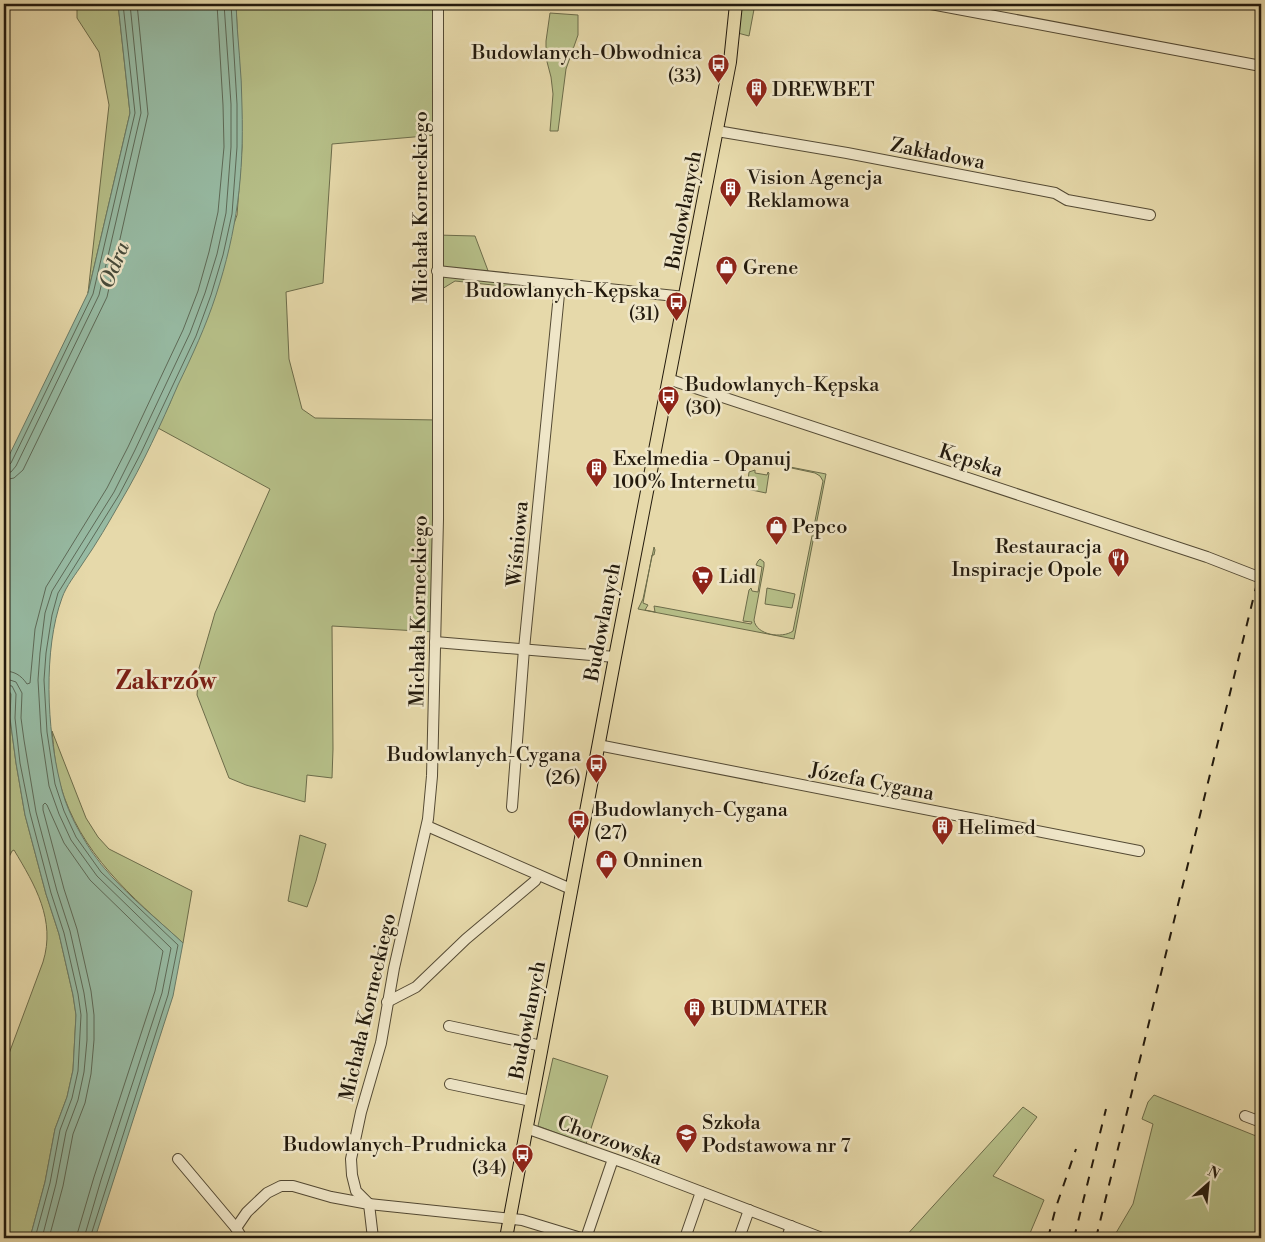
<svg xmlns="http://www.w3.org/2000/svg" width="1265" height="1242" viewBox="0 0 1265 1242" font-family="'Libre Bodoni',serif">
<rect width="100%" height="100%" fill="#e6d9aa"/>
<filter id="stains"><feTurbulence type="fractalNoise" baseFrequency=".004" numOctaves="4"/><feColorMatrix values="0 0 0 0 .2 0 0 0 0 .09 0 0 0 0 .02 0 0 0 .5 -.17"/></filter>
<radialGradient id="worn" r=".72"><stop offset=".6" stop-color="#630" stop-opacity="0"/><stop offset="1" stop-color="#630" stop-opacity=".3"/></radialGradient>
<g fill="#b6bf88" stroke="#6c6c4a">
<polygon points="77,4 118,4 130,113 88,293 109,105 99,52 77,18"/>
<polygon points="236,4 438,4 437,135 332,144 323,283 286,292 289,359 302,409 315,418 438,420 435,632 332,626 333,749 332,778 307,775 305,802 246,785 229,778 197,695 199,668 215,613 270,489 158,428 170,403 237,215 242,147"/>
<polygon points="732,4 755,4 749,36 734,32"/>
<polygon points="550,13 578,15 578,35 566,69 558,131 550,131 553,94 551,77 546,58 546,41"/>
<polygon points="437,235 475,236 490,276 685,297 559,292 455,281 437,292"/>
<path d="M754,460L826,474L794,639L638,609L643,599L654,547L655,550L654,555H652L643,603L648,605L645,610L655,612L654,606L660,607L751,624L752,622L743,621L749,590L751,588L752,591L758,592L762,567L756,565L758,561L760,559L764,562V566L754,620C756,635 782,639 793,631L823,481L820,476L815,473Z"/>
<polygon points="755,470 755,473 767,475 768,472 769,473 766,493 747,489 749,472"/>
<polygon points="767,588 795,594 792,608 765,604"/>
<path d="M5,689L9,691L11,694L10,718L16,763L25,815L46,894L59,934L73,995L76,1015L73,1070L67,1097L55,1129L45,1182L30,1238H4V1067L43,962C56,920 35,885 14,850L12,851L9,857L7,894L4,914V765L9,752L4,734V690Z"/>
<path d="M52,731L86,818L98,837L109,849L192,891L183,943C131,896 80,854 60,784C55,767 54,749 52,731Z"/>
<polygon points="300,835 326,844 316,881 307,907 288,901"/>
<polygon points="553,1058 608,1076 586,1144 538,1126"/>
<polygon points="1154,1095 1261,1138 1261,1238 1113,1238 1133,1204 1153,1124 1142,1119 1148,1102"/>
<polygon points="1023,1107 1037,1117 993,1176 1044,1200 1028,1238 904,1238"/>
</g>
<path fill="#97bba4" stroke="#697b68" d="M118,4H236C237,38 242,72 242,107C244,174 237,231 216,295C206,326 192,356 178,385C161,424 143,464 121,501C109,522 97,543 83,563C76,574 66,586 62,598C43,649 47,730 60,782C65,807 78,831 92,852C116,887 152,914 183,943L173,996L95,1238H30L45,1182L55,1129L67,1097L73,1070L76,1015L73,995L59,934L46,894L25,815L16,763L10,718L11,694L9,691L4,690V466L88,293L130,113Z"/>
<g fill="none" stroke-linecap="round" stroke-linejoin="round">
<g stroke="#5d6a58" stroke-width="1">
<polyline points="4,467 8,466 11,463 93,294 135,113 123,4"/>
<polyline points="4,473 11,472 16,466 99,295 141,113 130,4"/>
<polyline points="4,480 14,478 23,470 107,297 148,114 137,4"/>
<path d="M4,671C14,671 21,675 27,684L30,683L35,629L46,587L107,488L128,447L183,330L198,291L209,252L218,212L224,147L223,105L217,4"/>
<polyline points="4,678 16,682 22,693 21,718 24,740 36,812 57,891 70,931 84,993 87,1014 87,1040 84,1072 78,1100 66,1132 56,1184 42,1238"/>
<polyline points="4,685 12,686 16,694 15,718 20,763 30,813 51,893 64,933 78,994 81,1015 78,1071 72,1098 60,1130 50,1183 35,1238"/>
<polyline points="49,1238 63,1186 73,1134 85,1103 91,1074 94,1040 94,1015 91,991 77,929 64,889 43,810 43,805 45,803 47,805 64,843 90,880 163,951 155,991 94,1177 76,1238"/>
<polyline points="84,1238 101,1180 162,993 171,948 97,876 71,840 59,814 49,786 41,732 38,680 40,653 45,613 52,591 114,492 135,450 190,333 205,293 217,254 226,213 231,147 231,104 224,4"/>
<polyline points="90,1238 168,995 178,945 101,872 76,837 64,811 55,784 47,732 44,680 46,653 52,615 58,593 119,495 141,453 196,336 211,295 223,255 232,214 237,147 237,104 231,4"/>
</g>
<defs>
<g id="minor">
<polyline points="931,4 1261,66"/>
<polyline points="717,131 847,153 1055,193 1067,200 1150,215"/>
<polyline points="437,271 685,297"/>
<polyline points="668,379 1207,557 1261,578"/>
<polyline points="435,642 615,657"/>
<polyline points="598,745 1139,851"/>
<polyline points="512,807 524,649 560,284"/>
<polyline points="427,826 571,889"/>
<polyline points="387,1002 416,987 466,939 535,881 538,875"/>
<polyline points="449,1026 542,1046"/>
<polyline points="450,1084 531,1101"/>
<polyline points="1245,1116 1261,1122"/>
<polyline points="526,1128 631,1165 822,1238"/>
<polyline points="178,1159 236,1228 242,1238"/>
<polyline points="369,1204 356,1191 352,1175 351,1159 361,1112 381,1043 394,968 428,819 432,776 438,519 438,4"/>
<polyline points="369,1204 373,1238"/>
<polyline points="236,1228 247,1212 267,1193 281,1186 293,1186 331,1197 369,1204 522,1220 581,1238"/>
<polyline points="586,1238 613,1159"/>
<polyline points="685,1238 701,1192"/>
<polyline points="739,1238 749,1210"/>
<polyline points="787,1238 791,1226"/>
</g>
<polyline id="major" points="506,1238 615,657 730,62 736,4"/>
</defs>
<use href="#minor" stroke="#544a34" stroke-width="12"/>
<use href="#major" stroke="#231a0d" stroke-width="14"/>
<use href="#minor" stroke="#efe6c8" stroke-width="10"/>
<use href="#major" stroke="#e6d9aa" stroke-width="12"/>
<g stroke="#231a0d" stroke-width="2" stroke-dasharray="9 9" stroke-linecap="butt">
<polyline points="1048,1238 1056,1207 1076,1149"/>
<polyline points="1074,1238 1106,1109"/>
<polyline points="1096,1238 1261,567"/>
</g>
</g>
<defs>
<symbol id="bus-pin" viewBox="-11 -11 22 30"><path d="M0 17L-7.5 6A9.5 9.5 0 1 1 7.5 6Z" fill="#8f2418" stroke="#efe6c8"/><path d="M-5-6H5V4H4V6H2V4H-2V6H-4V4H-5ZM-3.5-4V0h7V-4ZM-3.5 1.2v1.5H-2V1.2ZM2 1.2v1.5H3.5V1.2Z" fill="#fff"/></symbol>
<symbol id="building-pin" viewBox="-11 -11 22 30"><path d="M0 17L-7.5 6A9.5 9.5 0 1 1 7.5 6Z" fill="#8f2418" stroke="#efe6c8"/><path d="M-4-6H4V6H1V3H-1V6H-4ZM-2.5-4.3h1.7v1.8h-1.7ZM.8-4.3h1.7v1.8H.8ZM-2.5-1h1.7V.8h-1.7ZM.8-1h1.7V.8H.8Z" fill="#fff"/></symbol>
<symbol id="shop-pin" viewBox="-11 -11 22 30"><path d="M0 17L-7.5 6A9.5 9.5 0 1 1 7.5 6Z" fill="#8f2418" stroke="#efe6c8"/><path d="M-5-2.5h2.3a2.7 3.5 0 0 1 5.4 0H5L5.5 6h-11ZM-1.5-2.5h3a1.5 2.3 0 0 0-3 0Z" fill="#fff"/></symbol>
<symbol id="restaurant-pin" viewBox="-11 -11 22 30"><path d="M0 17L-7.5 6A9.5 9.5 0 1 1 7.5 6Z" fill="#8f2418" stroke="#efe6c8"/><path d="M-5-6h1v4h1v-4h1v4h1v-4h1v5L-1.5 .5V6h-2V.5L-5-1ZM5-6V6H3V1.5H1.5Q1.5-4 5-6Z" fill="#fff"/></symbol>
<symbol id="supermarket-pin" viewBox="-11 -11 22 30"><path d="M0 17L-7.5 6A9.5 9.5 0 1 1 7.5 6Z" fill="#8f2418" stroke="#efe6c8"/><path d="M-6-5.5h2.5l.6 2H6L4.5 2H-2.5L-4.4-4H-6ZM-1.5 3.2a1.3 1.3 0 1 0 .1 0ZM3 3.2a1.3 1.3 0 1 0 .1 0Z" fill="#fff"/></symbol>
<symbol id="school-pin" viewBox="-11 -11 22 30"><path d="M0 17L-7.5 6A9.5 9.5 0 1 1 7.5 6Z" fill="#8f2418" stroke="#efe6c8"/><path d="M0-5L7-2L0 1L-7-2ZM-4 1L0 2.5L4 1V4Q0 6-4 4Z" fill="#fff"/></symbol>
</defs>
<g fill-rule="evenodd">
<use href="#bus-pin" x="706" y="52" width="25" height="34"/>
<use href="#building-pin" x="744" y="76" width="25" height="34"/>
<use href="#building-pin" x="718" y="176" width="25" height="34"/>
<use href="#shop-pin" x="714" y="254" width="25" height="34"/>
<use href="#bus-pin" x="664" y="290" width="25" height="34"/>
<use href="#bus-pin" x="656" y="384" width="25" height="34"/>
<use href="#building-pin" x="584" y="456" width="25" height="34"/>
<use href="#shop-pin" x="764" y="514" width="25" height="34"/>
<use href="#restaurant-pin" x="1106" y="546" width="25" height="34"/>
<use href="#supermarket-pin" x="690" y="564" width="25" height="34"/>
<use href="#bus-pin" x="584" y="752" width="25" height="34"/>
<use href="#bus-pin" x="566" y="808" width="25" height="34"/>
<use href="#building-pin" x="930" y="814" width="25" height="34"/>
<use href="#shop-pin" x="594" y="848" width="25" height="34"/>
<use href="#building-pin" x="682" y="996" width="25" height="34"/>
<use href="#school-pin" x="674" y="1122" width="25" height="34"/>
<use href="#bus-pin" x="510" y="1142" width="25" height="34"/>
</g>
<g text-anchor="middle" stroke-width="5" stroke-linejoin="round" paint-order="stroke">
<g font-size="20" fill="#231a0d" stroke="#efe6c8" text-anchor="start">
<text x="702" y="59" text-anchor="end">Budowlanych-Obwodnica<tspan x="702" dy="23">(33)</tspan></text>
<text x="772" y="96">DREWBET</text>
<text x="747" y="184">Vision Agencja<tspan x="747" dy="23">Reklamowa</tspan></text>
<text x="743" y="274">Grene</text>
<text x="660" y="297" text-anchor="end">Budowlanych-Kępska<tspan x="660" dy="23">(31)</tspan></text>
<text x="685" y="391">Budowlanych-Kępska<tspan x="685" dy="23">(30)</tspan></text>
<text x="613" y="465">Exelmedia - Opanuj<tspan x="613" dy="23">100% Internetu</tspan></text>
<text x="792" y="533">Pepco</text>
<text x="1102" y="553" text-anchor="end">Restauracja<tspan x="1102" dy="23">Inspiracje Opole</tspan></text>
<text x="719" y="583">Lidl</text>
<text x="581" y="761" text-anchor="end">Budowlanych-Cygana<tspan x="581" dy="23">(26)</tspan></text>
<text x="594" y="816">Budowlanych-Cygana<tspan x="594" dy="23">(27)</tspan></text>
<text x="958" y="834">Helimed</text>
<text x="623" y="867">Onninen</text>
<text x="711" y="1015">BUDMATER</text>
<text x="702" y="1129">Szkoła<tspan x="702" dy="23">Podstawowa nr 7</tspan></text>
<text x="507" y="1151" text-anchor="end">Budowlanych-Prudnicka<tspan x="507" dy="23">(34)</tspan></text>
</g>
<g font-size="20" fill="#231a0d" stroke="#efe6c8">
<text transform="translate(938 153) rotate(11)" y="7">Zakładowa</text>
<text transform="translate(420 207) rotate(-90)" y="7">Michała Korneckiego</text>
<text transform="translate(683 210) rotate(-79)" y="7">Budowlanych</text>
<text transform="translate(971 460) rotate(18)" y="7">Kępska</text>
<text transform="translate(517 544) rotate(-85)" y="7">Wiśniowa</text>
<text transform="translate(418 611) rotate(-89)" y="7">Michała Korneckiego</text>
<text transform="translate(602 622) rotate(-79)" y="7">Budowlanych</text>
<text transform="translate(872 781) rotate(11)" y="7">Józefa Cygana</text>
<text transform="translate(367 1007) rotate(-77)" y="7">Michała Korneckiego</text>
<text transform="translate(527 1020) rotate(-79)" y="7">Budowlanych</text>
<text transform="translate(610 1140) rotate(20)" y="7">Chorzowska</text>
</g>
<g font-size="21" font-style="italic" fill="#464a3a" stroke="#efe6c8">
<text transform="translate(114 265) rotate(-68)" y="7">Odra</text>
</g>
<g font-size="25" font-weight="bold" fill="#7a1f14" stroke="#efe6c8">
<text x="166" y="689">Zakrzów</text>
</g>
</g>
<rect width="1265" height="1242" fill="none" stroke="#e6d9aa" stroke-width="20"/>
<rect x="5" y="5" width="1255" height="1232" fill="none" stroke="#231a0d" stroke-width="2.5"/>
<rect x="10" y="10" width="1245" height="1222" fill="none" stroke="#231a0d"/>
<g transform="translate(1208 1184) rotate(27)" stroke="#efe6c8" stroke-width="4" paint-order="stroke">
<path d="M0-4L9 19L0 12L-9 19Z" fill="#231a0d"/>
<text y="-8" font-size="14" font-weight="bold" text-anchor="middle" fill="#231a0d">N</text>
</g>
<rect width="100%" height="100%" filter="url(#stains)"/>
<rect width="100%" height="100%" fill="url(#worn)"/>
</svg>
